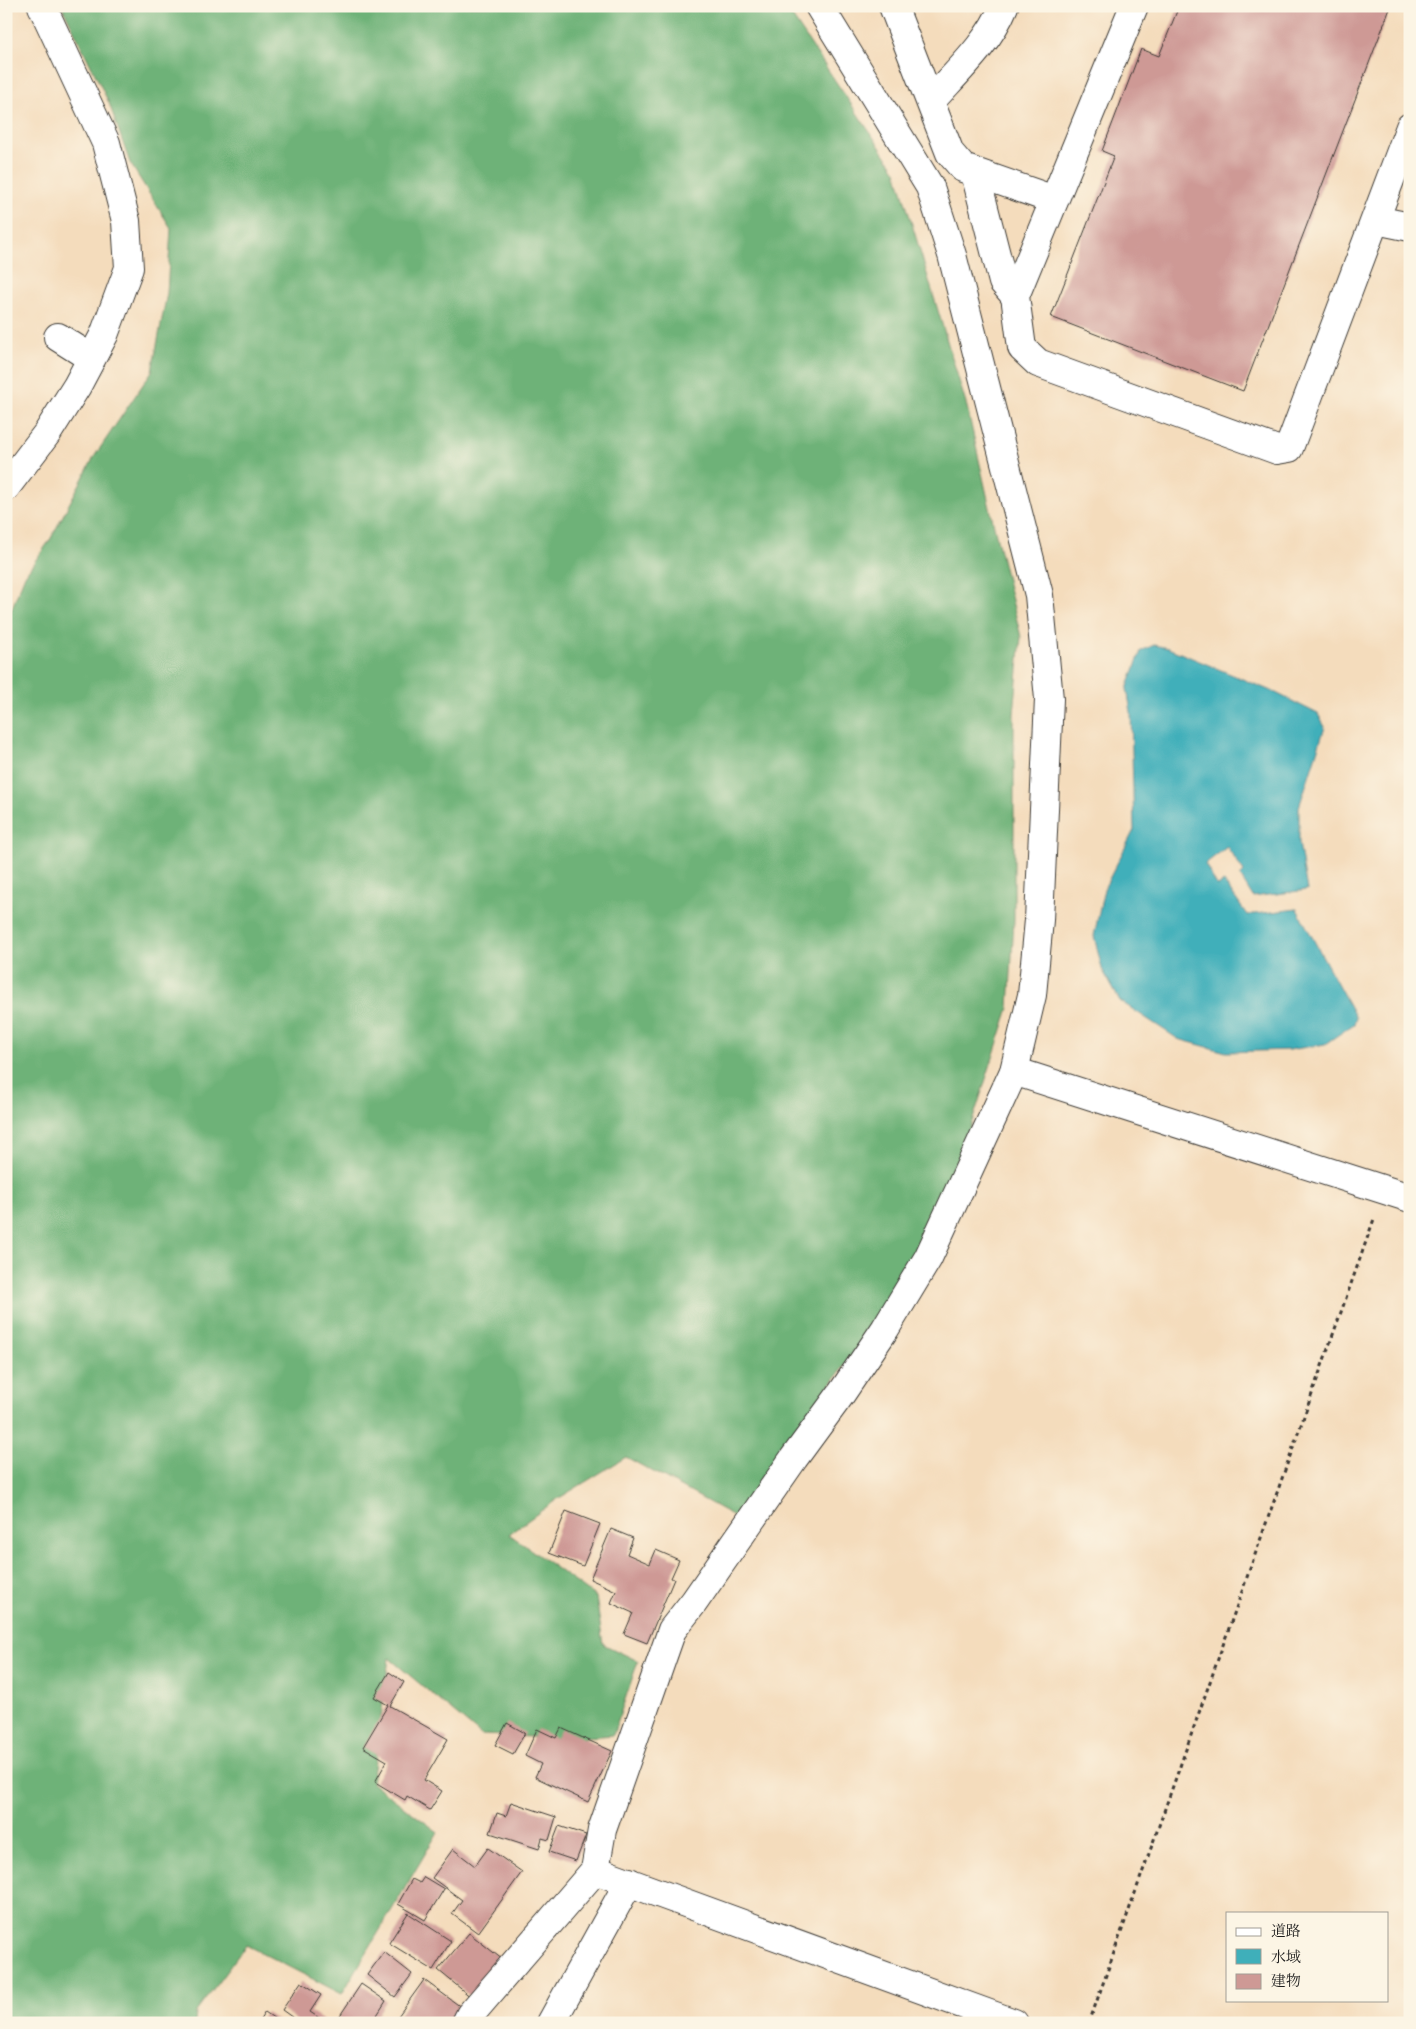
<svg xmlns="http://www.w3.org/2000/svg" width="1416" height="2029" viewBox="0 0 1416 2029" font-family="'IM FELL English','Noto Serif JP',serif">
<rect width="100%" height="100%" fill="#fcf5e5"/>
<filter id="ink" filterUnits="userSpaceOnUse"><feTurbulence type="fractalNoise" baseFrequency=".02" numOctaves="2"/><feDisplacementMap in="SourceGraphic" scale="10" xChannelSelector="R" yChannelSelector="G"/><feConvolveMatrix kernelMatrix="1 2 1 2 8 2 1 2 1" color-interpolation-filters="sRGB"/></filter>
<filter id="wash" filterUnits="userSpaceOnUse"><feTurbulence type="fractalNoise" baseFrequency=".0096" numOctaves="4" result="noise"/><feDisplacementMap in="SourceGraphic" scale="20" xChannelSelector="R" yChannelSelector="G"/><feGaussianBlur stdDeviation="1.12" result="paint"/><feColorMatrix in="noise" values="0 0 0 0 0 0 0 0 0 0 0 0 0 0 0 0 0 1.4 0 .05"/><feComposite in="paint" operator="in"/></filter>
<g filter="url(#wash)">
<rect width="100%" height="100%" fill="#f4dcbc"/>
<polygon fill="#6eb278" stroke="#45674a" points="62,6 785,6 896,171 967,407 997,539 1021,637 1014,714 1014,920 1009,1008 973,1119 952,1179 886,1309 734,1516 626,1457 556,1500 509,1534 596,1597 603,1644 638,1661 613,1735 587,1737 566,1754 533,1737 481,1735 389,1658 372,1783 438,1832 342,1994 246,1945 196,2012 195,2023 6,2023 6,623 25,575 50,540 94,457 152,371 167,293 171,228 130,163 109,103"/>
<polygon fill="#3fafba" stroke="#2e666b" points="1154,645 1168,648 1276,693 1318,714 1325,727 1299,807 1299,843 1307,890 1253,897 1240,876 1244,872 1227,847 1205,864 1217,886 1224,882 1247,915 1297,909 1356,1018 1354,1024 1325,1044 1289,1050 1226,1052 1178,1039 1120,1001 1102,969 1094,936 1104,889 1134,830 1131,712 1127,689 1141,651"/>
<g id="blocks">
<g fill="#ce9995">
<polygon points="1179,6 1391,6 1243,391 1051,317 1114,156 1102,151 1141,49 1159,56"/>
<polygon points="566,1511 600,1524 583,1566 549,1553"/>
<polygon points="611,1529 633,1538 627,1554 650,1564 656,1550 679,1560 671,1578 674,1579 647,1643 624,1634 633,1613 611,1603 616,1591 590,1579"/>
<polygon points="389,1672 404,1682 390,1706 448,1739 424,1780 442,1791 430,1810 407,1796 405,1800 375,1782 387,1761 363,1747 388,1705 374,1697"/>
<polygon points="507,1723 525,1733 513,1754 495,1745"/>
<polygon points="561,1728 612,1751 588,1802 535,1777 541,1764 525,1756 537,1729 556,1738"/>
<polygon points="511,1802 556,1817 549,1840 542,1838 539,1849 490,1833 497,1813 506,1816"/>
<polygon points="559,1826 586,1835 576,1861 549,1852"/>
<polygon points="488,1848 522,1872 478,1933 452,1914 462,1900 432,1878 453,1849 475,1866"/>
<polygon points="424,1877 444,1889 425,1920 398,1904 412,1879 420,1883"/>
<polygon points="408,1913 451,1941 433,1970 389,1943"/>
<polygon points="469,1933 503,1960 472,1998 438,1970"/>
<polygon points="384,1952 412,1974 395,1997 367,1975"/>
<polygon points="424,1980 461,2007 449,2023 393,2023"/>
<polygon points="301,1982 321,1995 310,2012 327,2023 294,2023 296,2020 282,2010"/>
<polygon points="361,1984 386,2001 372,2023 335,2023"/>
<polygon points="265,2012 281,2023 258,2023"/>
</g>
</g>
</g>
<g filter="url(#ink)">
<use href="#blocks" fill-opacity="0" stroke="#3c3934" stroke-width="1"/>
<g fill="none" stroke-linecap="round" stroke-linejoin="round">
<defs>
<g id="minor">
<polyline points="893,6 950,153 963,168 1054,200"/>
<polyline points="1134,6 1015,296 1022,348 1038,363 1277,450 1289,448 1410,127"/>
<path d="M931,101C957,72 989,43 1004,6"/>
<polyline points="975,173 1003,282 1015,296"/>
<polyline points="1376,220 1410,227"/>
<polyline points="58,337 91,358"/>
<polyline points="6,487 48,432 77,386 104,335 129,268 126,221 106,143 42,6"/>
<polyline points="1014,1071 1410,1198"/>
<polyline points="595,1870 1014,2023"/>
<polyline points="466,2023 470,2015 595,1870 602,1830 672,1630 694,1602 794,1458 841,1394 885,1329 928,1258 1014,1071 1032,995 1039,920 1049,699 1039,595 952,255 930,187 819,6"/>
<polyline points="551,2023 629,1882"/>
</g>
</defs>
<use href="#minor" stroke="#3c3934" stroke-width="30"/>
<polyline stroke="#3c3934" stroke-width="3" stroke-dasharray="4 4" stroke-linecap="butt" points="1089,2023 1374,1219"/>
<use href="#minor" stroke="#fff" stroke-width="28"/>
</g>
</g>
<rect width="1416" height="2029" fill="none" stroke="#fcf5e5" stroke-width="25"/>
<rect x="1226" y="1912" width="162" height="90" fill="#fcf5e5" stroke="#a29e95"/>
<rect x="1236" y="1928" width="25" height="8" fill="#ffffff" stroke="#a29e95"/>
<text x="1271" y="1936" font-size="15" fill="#1c1c1c">道路</text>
<rect x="1236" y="1949" width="25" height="15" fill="#3fafba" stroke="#a29e95"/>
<text x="1271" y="1962" font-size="15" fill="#1c1c1c">水域</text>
<rect x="1236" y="1974" width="25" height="15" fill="#ce9995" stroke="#a29e95"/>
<text x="1271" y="1986" font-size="15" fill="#1c1c1c">建物</text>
</svg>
